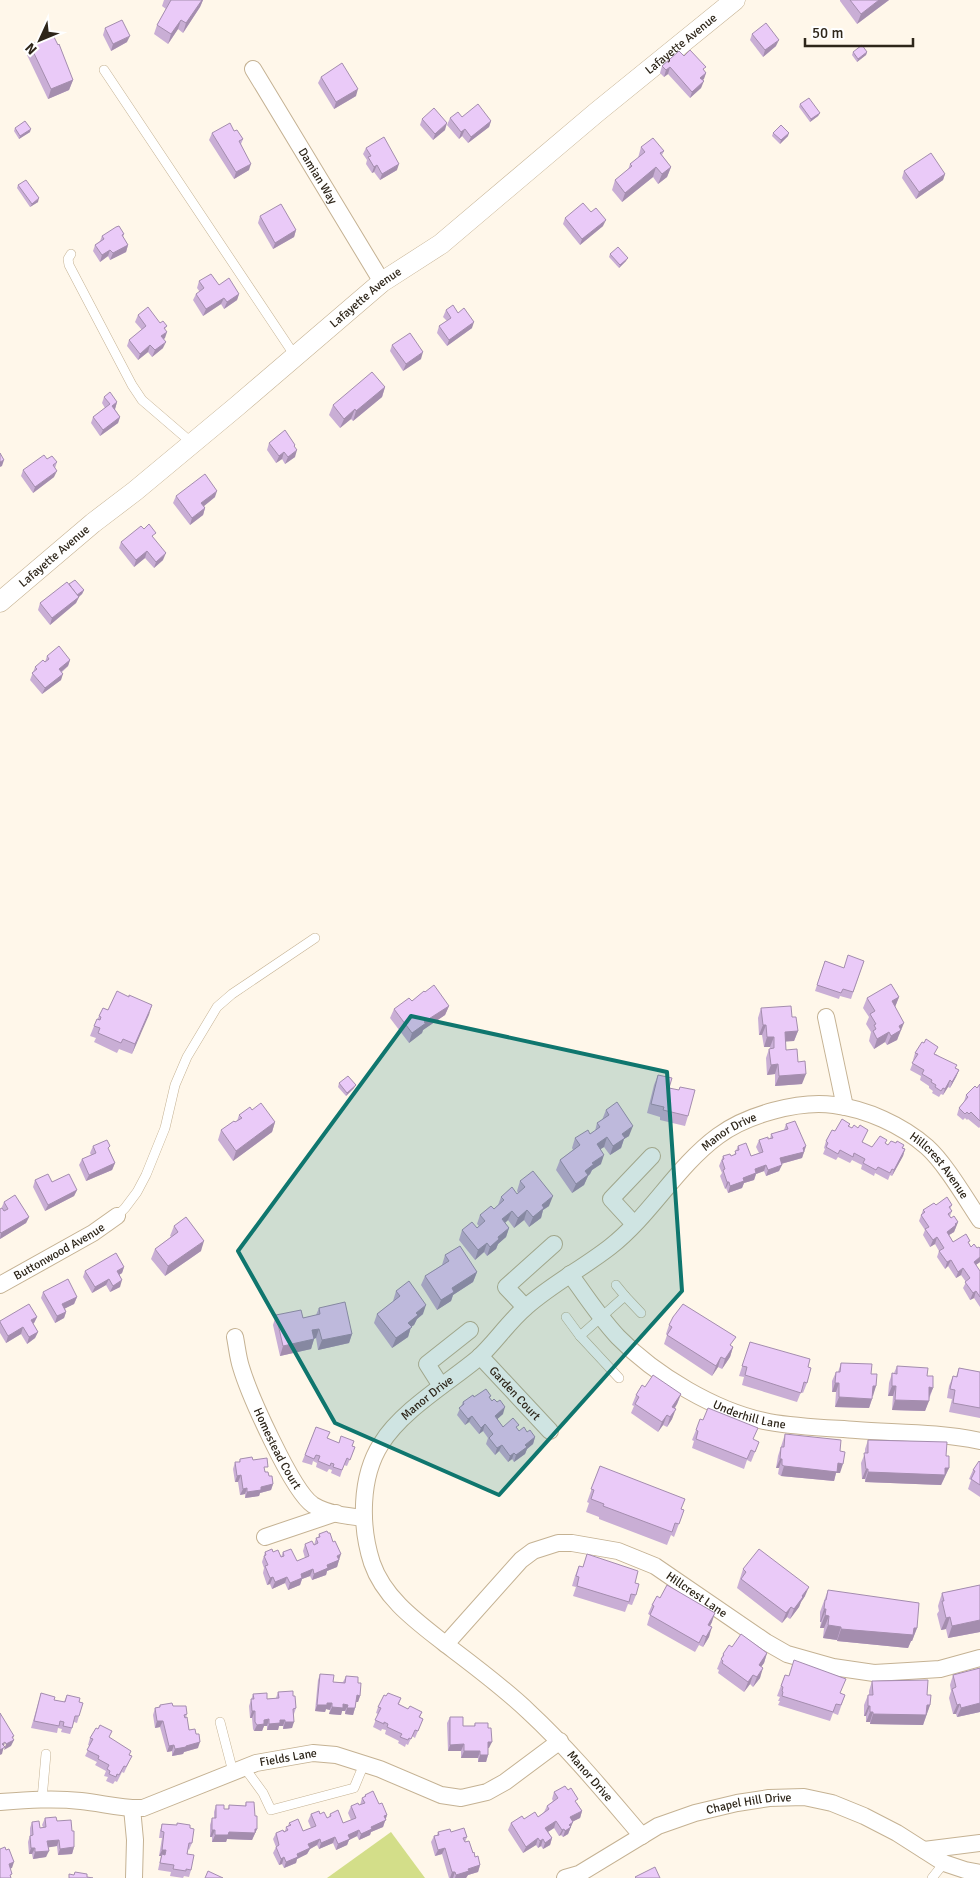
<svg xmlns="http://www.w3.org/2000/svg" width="980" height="1878" viewBox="0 0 980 1878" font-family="Signika,sans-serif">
<rect width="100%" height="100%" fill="#fff7ea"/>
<polygon fill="#d3de89" points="391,1832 425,1878 327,1878"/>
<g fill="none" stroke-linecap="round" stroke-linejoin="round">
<defs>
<g id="service">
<polyline points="104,70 295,356"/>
<polyline points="71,254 68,259 69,265 132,385 142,400 192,443"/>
<polyline points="117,1216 125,1208 137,1192 146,1175 165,1128 175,1085 187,1057 217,1007 232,994 315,938"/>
<polyline points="616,1285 625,1296"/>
<polyline points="566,1317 580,1336 619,1378"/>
<polyline points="580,1336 625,1296 641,1313"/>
<polyline points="220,1722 233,1772"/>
<polyline points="244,1767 263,1793 271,1810 354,1788 364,1764"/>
<polyline points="42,1799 46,1754"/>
<polyline points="932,1878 944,1863"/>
</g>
<g id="minor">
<path id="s1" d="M253,69L382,282"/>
<polyline points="826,1017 845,1107"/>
<polyline points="634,1224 611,1199 652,1156"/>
<path id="s2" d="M570,1274C585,1295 600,1318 618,1337C655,1375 716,1412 769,1422C797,1427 827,1428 856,1430C898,1433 938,1432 980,1441"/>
<path id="s3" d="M0,1285L93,1233L117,1216"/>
<polyline points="525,1307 506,1287 554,1244"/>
<path id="s4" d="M235,1337C237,1347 238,1358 241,1367C249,1394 292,1491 313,1505C328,1514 347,1516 364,1518"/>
<path id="s5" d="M480,1356L550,1431"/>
<polyline points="441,1386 427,1364 470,1330"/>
<polyline points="265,1537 336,1513"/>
<path id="s6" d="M446,1644L521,1560L533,1551L558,1543H572L618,1551L655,1566L766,1642L787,1654L833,1667L874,1673L908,1671L940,1669L980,1658"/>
<path id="s7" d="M0,1802C27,1800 54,1798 81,1801C102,1803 122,1809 143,1808L256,1763L313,1753L336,1755L380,1769L441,1795L461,1798L487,1792L505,1782L560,1741"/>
<polyline points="132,1808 135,1840 134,1878"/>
<path id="s8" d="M642,1836C606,1794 570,1750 529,1712C503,1687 473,1665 444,1643C416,1621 384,1598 372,1563C360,1526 360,1477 381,1444C401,1411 448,1383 477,1359C495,1343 508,1322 526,1307C552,1284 583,1268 610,1247C651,1215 676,1167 718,1136C746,1115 799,1100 834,1105C866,1109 902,1125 927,1147C945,1163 966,1199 980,1220"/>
<polyline points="924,1850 980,1843"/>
<path id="s9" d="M565,1878L579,1874L658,1826L695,1813L737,1803L769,1798L804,1797L832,1803L864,1816L897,1833L944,1863L965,1870L980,1873"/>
</g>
<g id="tertiary">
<path id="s10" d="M0,602L93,523L135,491L236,407L382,282L441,244L597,112L735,0"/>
</g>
</defs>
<use href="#service" stroke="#c5b293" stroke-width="10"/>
<use href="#minor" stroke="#c5b293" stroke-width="18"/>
<use href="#tertiary" stroke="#c5b293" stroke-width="21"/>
<use href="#service" stroke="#fff" stroke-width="9"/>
<use href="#minor" stroke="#fff" stroke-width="16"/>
<use href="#tertiary" stroke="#fff" stroke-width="20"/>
</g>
<g fill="#c9aed5">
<polygon points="164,0 203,0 200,7 183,33 178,29 168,44 154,34 157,25 166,9 162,6"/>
<polygon points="840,0 889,0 857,24 840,1"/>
<polygon points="105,28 127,42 111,51 103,35"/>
<polygon points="752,34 776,46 763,57 750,40"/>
<polygon points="30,45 73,80 69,90 48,99 27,55"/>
<polygon points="853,52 867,52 866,55 857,62 852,55"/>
<polygon points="684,56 706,73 703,80 701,88 690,98 668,74 664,77 660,73 662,66"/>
<polygon points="321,77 356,96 334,109 318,83"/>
<polygon points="800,104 820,113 818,116 810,122 799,107"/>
<polygon points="462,117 491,121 489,127 468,143 462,136 459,139 447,125 450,118"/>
<polygon points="422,119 445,130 433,140 420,125"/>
<polygon points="15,128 30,132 19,139 14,131"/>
<polygon points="234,131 243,139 241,144 249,170 234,179 209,140 212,133"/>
<polygon points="773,133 788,136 780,144 772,136"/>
<polygon points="641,147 664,151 662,155 671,167 667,177 658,184 653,177 622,202 612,190 615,180 628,170 630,164 638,158"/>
<polygon points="366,148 397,170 380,180 374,172 372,173 366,164 367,160 363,154"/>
<polygon points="904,171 945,174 943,180 916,199 902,178"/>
<polygon points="18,185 38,202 30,207 17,188"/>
<polygon points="260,216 296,230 294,237 273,249 258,223"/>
<polygon points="565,218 603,226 580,245 563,224"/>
<polygon points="124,234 123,237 128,245 126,252 110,260 108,256 100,262 93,251 95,245 100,241 102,236"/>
<polygon points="610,254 626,261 619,268 609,257"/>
<polygon points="199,281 219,285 239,294 237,300 224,309 221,304 203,316 193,300 196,294 200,292 197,288"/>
<polygon points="446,310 458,313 472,328 447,346 437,333 439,326 447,321 443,317"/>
<polygon points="138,315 160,323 167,326 165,329 165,338 163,339 163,348 152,357 148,352 138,360 127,346 129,340 142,330 135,322"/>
<polygon points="392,345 421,359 403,371 390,351"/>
<polygon points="385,387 382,397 353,421 351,419 340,428 329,415 333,405"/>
<polygon points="104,397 117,402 115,409 120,417 118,423 100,436 91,423 93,417 105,408 102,403"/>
<polygon points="269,443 295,457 285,464 282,459 276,463 267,450"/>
<polygon points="47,459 57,462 55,468 54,477 33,493 21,476 23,470"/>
<polygon points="176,496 215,497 204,506 205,508 203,515 190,525 173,503"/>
<polygon points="154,539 163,560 154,568 145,558 134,567 119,548 121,542"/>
<polygon points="69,584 84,590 82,594 79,597 76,603 50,625 38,610 40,603"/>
<polygon points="47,656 70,660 68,666 62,672 61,680 42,694 30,680 35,667 45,662"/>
<polygon points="825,961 843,968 864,961 851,999 840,996 839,999 815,991"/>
<polygon points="425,992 449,1006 445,1015 423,1030 422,1033 409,1043 390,1018 394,1009 412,1001"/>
<polygon points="129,997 152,1005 132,1054 119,1049 117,1053 94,1042 96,1038 90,1036 94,1026 103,1008 108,1010"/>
<polygon points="899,997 895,1007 900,1033 899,1034 897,1040 887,1045 885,1042 874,1049 869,1041 871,1032 866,1024 869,1017 863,1008 867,998"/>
<polygon points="761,1008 792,1017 798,1031 794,1041 785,1041 786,1050 798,1062 802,1084 775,1086 775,1074 767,1075 766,1058 769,1049 770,1049 770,1047 764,1047 762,1035 759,1035 758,1018"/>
<polygon points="915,1053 936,1054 959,1070 956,1077 950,1088 948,1087 943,1095 941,1094 939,1097 932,1093 933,1091 929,1088 929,1086 920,1080 921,1076 910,1070 914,1060 913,1060"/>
<polygon points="658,1075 669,1088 688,1116 685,1126 660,1120 660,1117 647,1113 654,1085"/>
<polygon points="339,1083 354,1088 346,1096 338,1087"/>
<polygon points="980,1084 980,1127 979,1128 968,1119 967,1120 965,1118 963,1120 957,1115 959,1108 964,1102 966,1095 977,1088"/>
<polygon points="252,1110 275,1122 272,1132 233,1161 218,1140 221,1130 237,1121 239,1115"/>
<polygon points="606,1110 629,1136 624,1139 621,1148 610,1155 604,1147 600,1149 601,1164 592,1170 590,1174 588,1176 584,1185 572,1193 556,1170 560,1160 573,1150 572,1148 575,1138 590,1134 595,1131 597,1123 602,1120"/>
<polygon points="786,1124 806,1146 802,1158 781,1164 779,1171 766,1176 764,1171 756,1174 754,1180 744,1183 742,1188 728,1193 726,1188 725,1189 720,1176 722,1173 719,1166 723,1156 731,1156 734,1155 738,1146 751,1156 759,1153 756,1147 759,1140 770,1139 771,1134 784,1130"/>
<polygon points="850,1124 849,1127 852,1128 858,1128 868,1130 862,1142 872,1147 887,1140 885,1144 888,1145 896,1143 904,1145 903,1148 905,1149 903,1156 892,1176 890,1175 888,1180 875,1173 874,1176 861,1169 862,1165 852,1160 850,1163 838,1157 836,1160 823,1154 825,1149 824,1148 826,1141 835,1131"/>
<polygon points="93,1146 109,1150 115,1163 112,1170 86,1181 79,1165 82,1159 91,1155 90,1153"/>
<polygon points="35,1180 52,1182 77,1190 74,1196 45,1211 33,1187"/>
<polygon points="520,1181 549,1206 543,1210 541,1218 529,1227 524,1220 514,1228 508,1220 505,1223 509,1228 506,1237 498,1244 496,1249 487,1256 484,1252 475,1260 459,1240 462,1230 477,1228 479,1226 477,1224 480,1215 494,1209 498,1205 501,1197 517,1194 518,1193 517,1191"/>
<polygon points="4,1202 29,1217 26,1223 0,1239 0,1209 1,1209"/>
<polygon points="936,1205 952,1205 950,1209 952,1211 950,1216 951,1218 958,1222 954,1232 949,1235 953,1242 969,1244 980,1262 976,1265 980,1271 980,1307 974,1298 970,1300 963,1288 966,1282 961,1275 956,1278 948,1266 945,1269 937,1257 939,1251 935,1244 930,1247 923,1235 925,1230 919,1221 923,1210"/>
<polygon points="174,1226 201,1251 165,1276 151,1259 155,1249 171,1237 170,1236"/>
<polygon points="445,1255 477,1272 473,1282 453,1295 451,1301 437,1310 421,1285 425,1276 442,1265"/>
<polygon points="124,1267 122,1273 119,1275 120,1287 110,1292 106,1285 92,1293 83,1277 85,1271"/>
<polygon points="396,1291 423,1314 417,1319 414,1325 411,1327 408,1337 392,1348 374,1323 377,1314 393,1302 393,1301"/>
<polygon points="43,1292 77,1297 74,1304 65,1308 66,1312 64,1318 55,1323 41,1298"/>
<polygon points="319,1308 352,1334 349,1343 318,1350 316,1338 314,1339 311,1349 280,1356 273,1325 276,1315 303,1318 316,1315"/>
<polygon points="37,1317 34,1323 33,1324 38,1332 35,1338 27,1344 21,1334 6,1343 0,1333 0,1322"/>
<polygon points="669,1325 733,1347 730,1357 722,1369 718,1367 712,1376 664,1344 667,1335 666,1334"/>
<polygon points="750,1342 808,1367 807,1383 803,1393 801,1392 797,1402 742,1385 744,1377 739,1376"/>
<polygon points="841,1363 871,1374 876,1386 872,1396 872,1399 869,1408 835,1407 836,1392 832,1392 832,1381 836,1372 838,1372"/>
<polygon points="897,1366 927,1376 933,1388 925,1411 892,1410 893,1396 888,1396 889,1383 892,1373 894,1373"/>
<polygon points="959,1368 980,1372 980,1418 949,1412 952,1399 947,1398 949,1386 953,1376 956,1377"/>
<polygon points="645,1387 681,1394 677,1404 675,1408 672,1419 667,1427 663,1425 658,1432 631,1413 634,1406 632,1405 636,1395"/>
<polygon points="474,1397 490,1399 503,1414 497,1419 503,1427 517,1429 519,1431 527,1432 535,1437 533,1444 527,1449 525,1454 514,1462 512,1459 508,1462 499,1451 495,1455 486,1444 488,1438 483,1431 479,1434 469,1422 465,1425 457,1415 463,1402"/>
<polygon points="316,1427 327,1438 339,1443 355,1447 347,1466 344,1465 340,1477 331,1473 332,1470 329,1469 327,1472 316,1467 317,1463 313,1461 312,1465 302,1462"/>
<polygon points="696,1430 754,1440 759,1442 751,1462 747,1460 744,1469 692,1448 694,1441 692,1440"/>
<polygon points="785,1434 840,1451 840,1473 836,1473 834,1481 781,1476 778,1474 779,1468 776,1468 778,1456"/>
<polygon points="868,1440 946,1456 949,1468 941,1485 865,1482 865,1479 862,1479 861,1463 865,1453 865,1449"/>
<polygon points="240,1459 253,1460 266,1472 273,1484 271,1490 260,1493 259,1496 245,1498 245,1494 240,1495 238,1482 235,1482 233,1469 235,1462 239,1462"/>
<polygon points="980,1462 980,1497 968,1489 971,1480 969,1479 973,1470"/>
<polygon points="600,1466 684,1510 674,1537 671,1535 667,1545 599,1519 599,1517 586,1512 589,1503 587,1502"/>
<polygon points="319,1534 339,1559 337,1567 327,1571 326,1575 312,1580 310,1576 302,1579 300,1585 288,1590 285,1583 272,1589 270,1584 267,1585 263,1573 264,1568 262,1562 265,1552 273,1552 281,1557 283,1552 297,1561 305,1558 303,1551 305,1544 314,1545 316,1538 318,1538"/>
<polygon points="587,1554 635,1583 636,1595 632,1605 628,1604 625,1612 573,1596 576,1587 572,1586 575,1576 579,1566 583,1567"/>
<polygon points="743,1569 805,1596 801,1602 799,1607 790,1619 787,1617 782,1623 737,1588"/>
<polygon points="980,1585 980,1632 948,1638 946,1629 941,1630 937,1614 939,1611 938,1606 942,1593"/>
<polygon points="828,1590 917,1628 912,1641 911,1641 908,1648 837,1641 837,1640 823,1638 824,1628 820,1628 821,1622 820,1622 820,1612"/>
<polygon points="660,1598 712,1622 710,1626 709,1637 703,1647 699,1645 695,1652 647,1625 650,1615 648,1614 652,1605"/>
<polygon points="732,1647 767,1653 764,1663 761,1667 760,1678 753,1687 750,1684 744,1692 718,1673 719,1670 717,1669 723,1654"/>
<polygon points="980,1668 980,1712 957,1717 956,1714 953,1714 949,1698 951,1691 950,1685 953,1675"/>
<polygon points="320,1674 333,1682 343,1682 346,1676 358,1683 360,1696 358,1702 356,1702 355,1708 353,1715 345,1714 345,1711 342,1711 341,1715 329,1714 330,1710 326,1709 325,1712 315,1711 318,1680"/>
<polygon points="785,1675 845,1695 838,1715 833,1713 830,1721 778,1705 780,1701 778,1701 780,1697 777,1696"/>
<polygon points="872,1681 927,1695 930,1705 923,1725 870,1724 870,1722 866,1722 866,1716 864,1716 864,1705 868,1695 869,1695 869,1691"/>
<polygon points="278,1692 293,1696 296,1708 294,1714 292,1728 283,1729 283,1726 279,1726 278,1730 267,1730 267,1726 264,1726 262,1731 254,1731 253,1729 252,1718 250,1718 249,1706 253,1694 267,1699 276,1698"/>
<polygon points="41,1693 54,1700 64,1702 67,1695 79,1702 79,1716 77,1723 74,1722 70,1734 61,1732 62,1729 58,1728 57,1733 31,1728"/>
<polygon points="386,1696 401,1698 399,1704 408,1709 422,1712 420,1717 423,1719 415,1738 412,1736 408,1745 406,1744 405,1747 398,1743 399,1741 385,1734 386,1730 382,1729 381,1731 373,1727 378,1714 376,1713 378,1707"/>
<polygon points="160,1705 173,1706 187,1714 186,1717 189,1730 198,1748 184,1752 183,1754 172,1756 172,1751 167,1752 160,1727 155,1728 153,1715 155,1708 159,1707"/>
<polygon points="450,1717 463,1726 474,1726 475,1723 489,1748 488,1748 488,1755 486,1762 478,1762 478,1758 461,1758 461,1751 448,1751 447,1723"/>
<polygon points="90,1738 110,1738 130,1755 129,1762 124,1773 122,1772 117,1782 115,1781 113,1784 106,1781 108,1777 104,1776 106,1771 95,1765 97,1762 85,1756 90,1746 88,1745"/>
<polygon points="554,1792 577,1803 582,1811 580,1818 573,1821 568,1834 563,1837 561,1835 559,1836 554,1828 548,1832 552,1838 550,1845 543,1849 541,1846 538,1848 536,1845 523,1853 508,1830 511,1823 524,1819 538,1817 544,1812 547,1806 553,1801 552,1799"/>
<polygon points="365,1795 379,1804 387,1815 383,1827 371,1832 370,1835 359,1840 357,1836 349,1840 347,1845 336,1850 333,1843 319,1849 317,1845 310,1849 307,1854 297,1859 296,1863 284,1868 282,1864 279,1865 273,1853 276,1847 273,1839 276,1833 285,1831 286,1827 288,1826 289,1823 303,1831 311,1828 308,1821 311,1814 320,1814 327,1818 329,1817 330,1814 343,1823 351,1820 348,1813 351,1806 360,1805 362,1798 364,1797"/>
<polygon points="246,1802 255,1816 257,1829 252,1840 227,1839 226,1842 212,1842 212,1837 210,1837 210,1825 212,1818 214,1818 214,1812 216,1805 224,1809 228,1809 229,1805 245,1806"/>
<polygon points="45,1818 57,1821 74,1847 72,1854 58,1855 57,1846 48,1847 46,1857 33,1859 32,1854 29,1854 28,1842 30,1835 30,1828 32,1822 40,1828 43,1827 42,1825"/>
<polygon points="162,1824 190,1828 192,1843 189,1850 188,1849 187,1854 191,1870 189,1877 184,1876 183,1878 170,1876 171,1872 158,1870 161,1856 159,1856 162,1838 159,1838 160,1831"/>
<polygon points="438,1832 451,1832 467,1837 465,1842 480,1865 478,1872 468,1875 466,1878 449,1878 442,1854 435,1856 431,1842 434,1836 437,1835"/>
</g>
<g fill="#a48dae">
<polygon points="202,0 203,0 200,7 183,33 186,23"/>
<polygon points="879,0 889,0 857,24 861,14"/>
<polygon points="181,20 178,29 168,44 171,34"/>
<polygon points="130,36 127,42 111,51 113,44"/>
<polygon points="779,40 776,46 763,57 765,50"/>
<polygon points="867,52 866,55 857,62 858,59"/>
<polygon points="670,67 668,74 664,77 666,70"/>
<polygon points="706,73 704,79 698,84 700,78"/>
<polygon points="73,80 69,90 48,99 51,89"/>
<polygon points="704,81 701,88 690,98 692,92"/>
<polygon points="358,89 356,96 334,109 336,102"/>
<polygon points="820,113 818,116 810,122 811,119"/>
<polygon points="491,121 489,127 468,143 471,137"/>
<polygon points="447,123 445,130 433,140 435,134"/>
<polygon points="31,129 30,132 19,139 20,136"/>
<polygon points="465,129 462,136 459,139 461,132"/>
<polygon points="789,133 788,136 780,144 781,140"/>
<polygon points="251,164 249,170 234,179 236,172"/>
<polygon points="399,164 397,170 380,180 382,174"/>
<polygon points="377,165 374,172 372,173 374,167"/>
<polygon points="656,167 653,177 622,202 625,193"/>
<polygon points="671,167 667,177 658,184 662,174"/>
<polygon points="945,174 943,180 916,199 919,192"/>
<polygon points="39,198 38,202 30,207 32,204"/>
<polygon points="606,220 603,226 580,245 582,239"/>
<polygon points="296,230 294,237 273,249 275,243"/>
<polygon points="128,245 126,252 110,260 113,253"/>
<polygon points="110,250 108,256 100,262 102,255"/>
<polygon points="628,258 626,261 619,268 620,265"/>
<polygon points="239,294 237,300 224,309 227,302"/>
<polygon points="224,298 221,304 203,316 206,309"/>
<polygon points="474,322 472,328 447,346 449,340"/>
<polygon points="167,332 165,338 159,343 161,336"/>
<polygon points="166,342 163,348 152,357 155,350"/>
<polygon points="150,345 148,352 138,360 140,354"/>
<polygon points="423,352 421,359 403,371 406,364"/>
<polygon points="385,387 382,397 353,421 356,411"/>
<polygon points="117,402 115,409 110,413 112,406"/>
<polygon points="355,409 351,419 340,428 344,419"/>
<polygon points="120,417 118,423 100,436 103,430"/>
<polygon points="297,450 295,457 285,464 288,457"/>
<polygon points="284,452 282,459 276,463 279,456"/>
<polygon points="4,460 2,466 0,467 0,462"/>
<polygon points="57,471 54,477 33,493 35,487"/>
<polygon points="217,491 215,497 199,510 201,503"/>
<polygon points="205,508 203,515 190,525 192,518"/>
<polygon points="147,551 145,558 134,567 136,560"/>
<polygon points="166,553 163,560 154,568 156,562"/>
<polygon points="84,590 82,594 75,600 76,596"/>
<polygon points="79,597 76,603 50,625 52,618"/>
<polygon points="70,660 68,666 57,675 59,669"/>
<polygon points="63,674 61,680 42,694 45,688"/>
<polygon points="899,997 895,1007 888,1011 892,1001"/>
<polygon points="152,1005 149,1015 132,1054 135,1044"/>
<polygon points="449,1006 445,1015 423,1030 422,1033 409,1043 412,1033 424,1022"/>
<polygon points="904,1023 897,1040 887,1045 891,1036 899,1026"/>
<polygon points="763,1025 766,1025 762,1035 759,1035"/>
<polygon points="798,1031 794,1041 781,1042 785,1032"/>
<polygon points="889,1032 885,1042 874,1049 877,1039"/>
<polygon points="767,1037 774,1037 770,1047 764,1047"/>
<polygon points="778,1064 775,1074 767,1075 771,1065"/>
<polygon points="959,1070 956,1077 950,1088 952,1082"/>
<polygon points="806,1074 802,1084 775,1086 779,1076"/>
<polygon points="950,1080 948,1087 943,1095 945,1089"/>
<polygon points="356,1085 354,1088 346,1096 347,1093"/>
<polygon points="275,1122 272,1132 233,1161 236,1151"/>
<polygon points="633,1126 629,1136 624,1139 621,1148 610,1155 613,1146 622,1134"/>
<polygon points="607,1137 604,1147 593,1154 597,1144"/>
<polygon points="806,1146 802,1158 777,1165 780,1158"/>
<polygon points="905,1149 903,1156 892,1176 894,1170"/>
<polygon points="604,1155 601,1164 592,1170 590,1174 588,1176 584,1185 572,1193 576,1184 585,1171 592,1163"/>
<polygon points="115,1163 112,1170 86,1181 89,1175"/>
<polygon points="766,1165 764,1171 756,1174 754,1180 744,1183 742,1188 728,1193 730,1186 755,1169"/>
<polygon points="782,1165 779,1171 766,1176 768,1170"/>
<polygon points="727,1182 729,1182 726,1188 725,1189"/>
<polygon points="77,1190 74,1196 45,1211 48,1205"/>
<polygon points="553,1196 549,1206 543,1210 541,1218 529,1227 533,1217 542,1205"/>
<polygon points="527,1210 524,1220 514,1228 518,1218"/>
<polygon points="512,1211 508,1220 498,1229 502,1219"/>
<polygon points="29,1217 26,1223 0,1239 1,1233"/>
<polygon points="958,1222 954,1232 944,1238 947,1232"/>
<polygon points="509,1228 506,1237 498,1244 496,1249 487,1256 490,1247 498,1237"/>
<polygon points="937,1237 935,1244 930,1247 933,1240"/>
<polygon points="204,1241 201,1251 165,1276 168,1266"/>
<polygon points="487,1243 484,1252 475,1260 478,1250"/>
<polygon points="980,1257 980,1262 971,1268 974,1262"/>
<polygon points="951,1260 948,1266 945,1269 947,1262"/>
<polygon points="124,1267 122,1273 114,1278 117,1271"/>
<polygon points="963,1268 961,1275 956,1278 958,1272"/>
<polygon points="477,1272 473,1282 453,1295 451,1301 437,1310 441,1300 452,1288"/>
<polygon points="109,1279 106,1285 92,1293 95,1287"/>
<polygon points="122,1280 120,1287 110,1292 113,1286"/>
<polygon points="976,1291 974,1298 970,1300 973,1293"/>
<polygon points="77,1297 74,1304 60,1311 62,1304"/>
<polygon points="426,1305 423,1314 417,1319 414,1325 411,1327 408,1337 392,1348 396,1338 416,1313"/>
<polygon points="66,1312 64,1318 55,1323 57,1316"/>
<polygon points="37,1317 34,1323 28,1327 31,1320"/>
<polygon points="23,1327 21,1334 6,1343 8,1336"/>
<polygon points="319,1329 316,1338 308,1340 312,1330"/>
<polygon points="38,1332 35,1338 27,1344 29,1337"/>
<polygon points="352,1334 349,1343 318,1350 322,1340"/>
<polygon points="314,1339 311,1349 280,1356 283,1346"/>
<polygon points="733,1347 730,1357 722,1369 725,1359"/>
<polygon points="721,1357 718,1367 712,1376 716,1366"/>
<polygon points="835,1383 839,1383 836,1392 832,1392"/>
<polygon points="873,1386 876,1386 873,1396 869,1396"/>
<polygon points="892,1386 896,1386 893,1396 888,1396"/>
<polygon points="929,1387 933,1388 929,1397"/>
<polygon points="681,1394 677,1404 669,1416 672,1407"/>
<polygon points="839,1397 872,1399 869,1408 835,1407"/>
<polygon points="895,1400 929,1401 925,1411 892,1410"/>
<polygon points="505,1407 503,1414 493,1423 495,1416"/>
<polygon points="676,1409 672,1419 667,1427 670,1417"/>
<polygon points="667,1415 663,1425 658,1432 662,1422"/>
<polygon points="472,1416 469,1422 465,1425 468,1419"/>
<polygon points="485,1424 483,1431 479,1434 481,1428"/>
<polygon points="535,1437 533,1444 527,1449 525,1454 514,1462 516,1455 525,1445"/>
<polygon points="502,1445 499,1451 495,1455 497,1448"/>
<polygon points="514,1453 512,1459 508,1462 510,1456"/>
<polygon points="780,1459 782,1459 779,1468 776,1468"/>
<polygon points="838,1463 843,1464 840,1473 836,1473 834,1481 781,1476 784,1466"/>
<polygon points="945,1468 949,1468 941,1485 865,1482 868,1472"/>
<polygon points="866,1469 868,1469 865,1479 862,1479"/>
<polygon points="241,1475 238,1482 235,1482 237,1476"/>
<polygon points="273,1484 271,1490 260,1493 259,1496 245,1498 247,1492 261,1487"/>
<polygon points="247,1488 245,1494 240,1495 243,1489"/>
<polygon points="341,1554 337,1567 327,1571 326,1575 312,1580 314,1574 327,1565 337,1556"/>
<polygon points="313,1569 310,1576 302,1579 300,1585 288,1590 290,1583 301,1574"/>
<polygon points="273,1577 270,1584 267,1585 270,1578"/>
<polygon points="287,1577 285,1583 272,1589 275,1582"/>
<polygon points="809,1587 805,1596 801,1602 799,1607 790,1619 794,1609 802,1596"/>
<polygon points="791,1607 787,1617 782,1623 786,1613"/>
<polygon points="824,1609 826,1609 821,1622 820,1622"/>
<polygon points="715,1613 712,1622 705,1635 708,1625"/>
<polygon points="825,1615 829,1616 824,1628 820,1628"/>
<polygon points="950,1617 946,1629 941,1630 946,1618"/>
<polygon points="980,1620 980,1632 948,1638 952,1626"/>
<polygon points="828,1625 841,1627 837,1640 823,1638"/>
<polygon points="712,1627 709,1637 703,1647 706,1637"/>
<polygon points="914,1628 917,1628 912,1641 911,1641 908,1648 837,1641 841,1629"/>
<polygon points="767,1653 764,1663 755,1675 759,1665"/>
<polygon points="763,1668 760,1678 753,1687 757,1677"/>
<polygon points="753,1675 750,1684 744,1692 748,1682"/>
<polygon points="357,1695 360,1696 358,1702 354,1702"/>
<polygon points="327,1703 332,1703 330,1710 326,1709 325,1712 315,1711 317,1705"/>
<polygon points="980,1703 980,1712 957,1717 961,1708"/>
<polygon points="343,1704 348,1705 345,1711 342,1711 341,1715 329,1714 332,1707"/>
<polygon points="960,1704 956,1714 953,1714 957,1705"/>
<polygon points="927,1705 930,1705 923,1725 870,1724 873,1714"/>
<polygon points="868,1706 870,1706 866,1716 864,1716"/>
<polygon points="347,1708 355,1708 353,1715 345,1714"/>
<polygon points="252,1711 255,1711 252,1718 250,1718"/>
<polygon points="870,1712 873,1712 870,1722 866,1722"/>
<polygon points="269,1719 267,1726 264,1726 262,1731 254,1731 257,1725 264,1720"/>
<polygon points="280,1720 285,1720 283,1726 279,1726 278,1730 267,1730 269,1724"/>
<polygon points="157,1721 163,1721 160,1727 155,1728"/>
<polygon points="285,1722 294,1722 292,1728 283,1729"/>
<polygon points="14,1736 12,1740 14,1740 11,1746 4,1750 6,1744"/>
<polygon points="5,1742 2,1754 0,1755 0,1750 2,1744"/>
<polygon points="200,1742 198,1748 184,1752 183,1754 172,1756 175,1749"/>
<polygon points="488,1742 492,1742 489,1748 486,1748"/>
<polygon points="464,1744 461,1751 448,1751 450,1745"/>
<polygon points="174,1745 172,1751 167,1752 169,1746"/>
<polygon points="464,1751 480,1751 478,1758 461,1758"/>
<polygon points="480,1755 488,1755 486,1762 478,1762"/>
<polygon points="582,1811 580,1818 568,1824 570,1817"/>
<polygon points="387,1815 383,1827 371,1832 370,1835 359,1840 361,1834 384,1816"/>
<polygon points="556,1821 554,1828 543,1835 545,1828"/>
<polygon points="573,1822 568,1834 563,1837 565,1831 569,1825"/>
<polygon points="257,1829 252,1840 227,1839 226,1842 212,1842 215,1835 229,1832"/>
<polygon points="564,1829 561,1835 559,1836 562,1830"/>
<polygon points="212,1830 215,1830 212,1837 210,1837"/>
<polygon points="359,1830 357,1836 349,1840 347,1845 336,1850 338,1844 348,1835"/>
<polygon points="335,1837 333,1843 319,1849 321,1843"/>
<polygon points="538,1838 536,1845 523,1853 526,1847"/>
<polygon points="552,1838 550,1845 543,1849 545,1843"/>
<polygon points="320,1839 317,1845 310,1849 307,1854 297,1859 296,1863 284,1868 286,1862 308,1844"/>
<polygon points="543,1839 541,1846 538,1848 540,1841"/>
<polygon points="59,1840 57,1846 45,1848 47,1841"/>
<polygon points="74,1847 72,1854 58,1855 60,1849"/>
<polygon points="31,1848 35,1848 32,1854 29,1854"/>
<polygon points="445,1848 442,1854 435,1856 438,1850"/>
<polygon points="162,1850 166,1850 164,1857 162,1854 161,1856 159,1856"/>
<polygon points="49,1851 46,1857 33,1859 35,1852"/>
<polygon points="284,1857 282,1864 279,1865 281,1859"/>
<polygon points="14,1862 12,1868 6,1870 9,1864"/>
<polygon points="480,1865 478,1872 468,1875 466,1878 455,1878 456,1875 468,1869"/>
<polygon points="452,1872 455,1872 453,1878 450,1878"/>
</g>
<g fill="#eacaf8" stroke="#a48dae">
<polygon points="171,0 202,0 186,23 181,20 171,34 157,25"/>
<polygon points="850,0 879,0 861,14"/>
<polygon points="122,20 130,36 113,44 105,28"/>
<polygon points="766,23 779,40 765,50 752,34"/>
<polygon points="53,35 58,45 59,44 73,80 51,89 30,45"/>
<polygon points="862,45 867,52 858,59 853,52"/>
<polygon points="690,50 706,67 703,69 706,73 700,78 704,81 692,92 670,67 666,70 662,66 679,51 684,56"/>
<polygon points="342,63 358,89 336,102 321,77"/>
<polygon points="809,98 820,113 811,119 800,104"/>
<polygon points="478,104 491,121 471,137 465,129 461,132 450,118 458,112 462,117"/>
<polygon points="434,108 447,123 435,134 422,119"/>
<polygon points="25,121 31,129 20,136 15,128"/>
<polygon points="230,123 234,131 237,130 243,139 239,141 251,164 236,172 212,133"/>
<polygon points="781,125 789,133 781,140 773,133"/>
<polygon points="384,137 399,164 382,174 377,165 374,167 368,157 371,156 366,148"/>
<polygon points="653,138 664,151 660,153 671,167 662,174 656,167 625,193 615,180 632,166 630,164 645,152 641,147"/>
<polygon points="931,153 945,174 919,192 904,171"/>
<polygon points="26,180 39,198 32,204 18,185"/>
<polygon points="583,203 591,212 596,208 606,220 582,239 565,218"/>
<polygon points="281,204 296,230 275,243 260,216"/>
<polygon points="119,226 124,234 122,235 128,245 113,253 110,250 102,255 95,245 104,239 102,236 116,227"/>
<polygon points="618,247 628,258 620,265 610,254"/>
<polygon points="211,274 219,285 229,278 239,294 227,302 224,298 206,309 196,294 204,288 199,281"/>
<polygon points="453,305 458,313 464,308 474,322 449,340 439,326 451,318 446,310"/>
<polygon points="148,307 160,323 163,321 167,326 164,328 167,332 161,336 166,342 155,350 150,345 140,354 129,340 146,326 138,315"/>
<polygon points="410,333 423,352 406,364 392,345"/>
<polygon points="372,372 385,387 356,411 355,409 344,419 333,405"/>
<polygon points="110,392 117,402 112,406 120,417 103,430 93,417 110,404 104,397"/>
<polygon points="285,430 295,445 294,446 297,450 288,457 284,452 279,456 269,443"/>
<polygon points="0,453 4,460 0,462"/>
<polygon points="44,455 47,459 52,456 57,462 53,465 57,471 35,487 23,470"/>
<polygon points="205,474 217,491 201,503 205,508 192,518 176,496"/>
<polygon points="149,524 156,533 152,536 166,553 156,562 147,551 136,560 121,542 141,526 144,529"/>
<polygon points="75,580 84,590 77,595 69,584"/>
<polygon points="67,582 79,597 52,618 40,603"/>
<polygon points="59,646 70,660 59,669 63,674 45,688 32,673 37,669 35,667 43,660 45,662 49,659 47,656"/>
<polygon points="848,955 864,961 853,992 843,989 841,993 817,985 825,961 844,968"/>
<polygon points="891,984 899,997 892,1001 904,1023 899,1026 901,1030 891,1036 889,1032 877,1039 873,1031 876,1029 874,1025 876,1024 870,1014 875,1011 867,998"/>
<polygon points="434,985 449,1006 424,1022 426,1023 412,1033 394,1009 409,998 412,1001 424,991 425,992"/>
<polygon points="117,991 129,997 129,995 152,1005 135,1044 123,1039 121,1043 98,1033 100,1028 94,1026 97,1019 100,1020 101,1017 99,1016 103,1008 108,1010"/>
<polygon points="791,1006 792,1017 796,1017 798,1031 785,1032 786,1050 797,1049 798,1062 805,1061 806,1074 779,1076 778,1064 771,1065 769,1049 774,1048 774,1037 767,1037 766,1025 763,1025 761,1008"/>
<polygon points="926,1039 938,1047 934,1054 957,1065 955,1068 959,1070 952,1082 950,1080 945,1089 943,1088 941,1091 935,1087 936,1085 931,1082 932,1080 922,1074 924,1070 912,1063 918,1054 915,1053 922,1042 924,1043"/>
<polygon points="658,1075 672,1078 669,1088 679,1090 680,1087 695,1090 688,1116 663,1110 664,1107 651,1104"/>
<polygon points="348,1076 356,1085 347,1093 339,1083"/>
<polygon points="980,1084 980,1121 971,1112 969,1114 967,1112 965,1114 959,1108 968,1097 966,1095 975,1086 977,1088"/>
<polygon points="617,1102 633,1126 622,1134 625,1138 613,1146 607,1137 597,1144 604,1155 592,1163 594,1164 585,1171 588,1175 576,1184 560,1160 580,1145 575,1138 588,1130 590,1134 600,1127 597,1123 609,1115 606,1110"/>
<polygon points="261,1103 275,1122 236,1151 221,1130 234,1121 235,1122 242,1118 239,1115 250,1107 252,1110"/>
<polygon points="842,1119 850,1124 848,1126 852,1128 854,1125 858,1128 860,1125 868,1130 862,1142 872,1147 880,1136 887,1140 885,1143 888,1145 891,1141 896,1143 897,1141 904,1145 902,1148 905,1149 894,1170 892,1169 890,1173 878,1167 876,1170 863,1163 865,1159 854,1153 853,1157 840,1150 838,1154 826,1147 828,1143 826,1141 832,1130 835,1131"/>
<polygon points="795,1121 806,1146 803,1148 804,1152 780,1158 782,1165 768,1170 766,1165 755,1169 756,1173 743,1178 744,1181 730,1186 729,1182 727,1182 723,1170 725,1169 722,1160 724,1159 723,1156 730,1154 731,1156 736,1154 735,1151 739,1150 738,1146 746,1143 751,1156 763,1152 759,1140 768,1137 768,1139 773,1138 771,1134 788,1129 786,1124"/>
<polygon points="107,1140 110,1146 108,1148 115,1163 89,1175 82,1159 96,1153 93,1146"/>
<polygon points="533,1171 553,1196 542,1205 544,1208 533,1217 527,1210 518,1218 512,1211 502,1219 509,1228 498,1237 499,1239 490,1247 487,1243 478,1250 462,1230 472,1222 477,1228 485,1221 480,1215 491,1206 494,1209 504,1200 501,1197 512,1187 517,1194 525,1187 520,1181"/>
<polygon points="48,1174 52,1182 69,1174 77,1190 48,1205 35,1180"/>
<polygon points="15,1195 29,1217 1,1233 0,1232 0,1209 2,1208 4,1211 8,1209 4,1202"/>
<polygon points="947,1197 952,1205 949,1207 952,1211 948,1214 951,1218 954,1216 958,1222 955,1224 956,1225 947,1232 953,1242 966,1234 970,1241 968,1242 971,1247 974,1244 977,1248 979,1247 980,1248 980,1257 974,1262 980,1271 980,1297 976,1291 973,1293 965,1282 970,1278 963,1268 958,1272 951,1260 947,1262 939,1251 944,1248 937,1237 933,1240 925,1229 929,1227 921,1215 925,1212 923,1210 934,1203 936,1205"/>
<polygon points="186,1217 204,1241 168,1266 155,1249 178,1232 174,1226"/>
<polygon points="460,1246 477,1272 452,1288 454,1292 441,1300 425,1276 449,1261 445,1255"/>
<polygon points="116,1253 124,1267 117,1271 122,1280 113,1286 109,1279 95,1287 85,1271"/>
<polygon points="68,1279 77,1297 62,1304 66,1312 57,1316 43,1292"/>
<polygon points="409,1281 426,1305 416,1313 418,1315 408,1323 412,1327 396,1338 377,1314 400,1296 396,1291"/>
<polygon points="345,1302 352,1334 322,1340 319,1329 312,1330 314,1339 283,1346 276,1315 301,1310 303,1318 320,1314 319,1308"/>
<polygon points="29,1304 37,1317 31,1320 38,1332 29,1337 23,1327 8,1336 0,1322 0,1321"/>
<polygon points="683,1304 736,1337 730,1345 733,1347 725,1359 721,1357 716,1366 667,1335 672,1327 669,1325 673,1317"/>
<polygon points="750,1342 810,1359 808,1367 811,1368 807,1383 804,1382 801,1393 745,1375 747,1367 742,1366"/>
<polygon points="841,1363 872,1364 871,1374 877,1374 876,1386 873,1386 872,1399 839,1397 839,1383 835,1383 836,1372 840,1372"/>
<polygon points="897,1366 928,1368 927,1376 933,1376 933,1388 929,1387 929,1401 895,1400 896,1386 892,1386 892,1373 897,1374"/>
<polygon points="959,1368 980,1372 980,1408 953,1403 955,1390 950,1389 953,1376 957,1377"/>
<polygon points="653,1375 681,1394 672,1407 676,1409 670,1417 667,1415 662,1422 635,1404 639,1397 636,1395 642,1385 645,1387"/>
<polygon points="486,1389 491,1396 489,1397 492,1401 494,1399 497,1402 500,1400 505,1407 495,1416 503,1427 513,1418 519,1425 516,1427 519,1431 524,1427 527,1432 530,1430 535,1437 525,1445 527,1447 516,1455 514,1453 510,1456 502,1445 497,1448 489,1438 493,1434 485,1424 481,1428 472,1416 468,1419 459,1408 464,1404 463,1402 473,1395 474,1397"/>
<polygon points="708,1408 758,1428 753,1439 759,1442 755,1452 751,1450 747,1459 696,1439 698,1431 696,1430 700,1419 703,1420"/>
<polygon points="316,1427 330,1432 327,1438 339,1443 341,1436 354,1441 352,1446 355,1447 350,1460 347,1458 342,1470 333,1467 334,1464 331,1463 330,1466 318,1461 320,1456 316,1455 314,1459 305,1455"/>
<polygon points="785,1434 841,1440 840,1451 845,1452 843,1464 838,1463 837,1472 784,1466 782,1465 782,1459 780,1459 781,1447 784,1447"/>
<polygon points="868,1440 947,1442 946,1456 949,1456 949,1468 945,1468 945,1475 868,1472 868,1469 866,1469 864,1453 868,1453"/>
<polygon points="252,1457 253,1460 267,1458 268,1467 264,1467 265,1472 268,1472 269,1476 272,1476 273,1484 261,1487 261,1490 247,1492 247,1488 243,1489 241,1475 237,1476 235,1462 240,1462 240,1459"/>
<polygon points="979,1461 980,1462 980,1485 971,1479 975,1471 973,1470"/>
<polygon points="600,1466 685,1499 681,1509 684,1510 679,1524 675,1523 672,1532 603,1506 604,1504 591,1499 594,1490 591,1489"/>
<polygon points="327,1531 328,1533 330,1533 333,1542 335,1541 341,1554 337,1556 339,1560 327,1565 328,1568 314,1574 313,1569 301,1574 302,1578 290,1583 287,1577 275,1582 273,1577 270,1578 265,1566 268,1565 264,1556 266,1555 265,1552 272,1549 273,1552 278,1550 281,1557 284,1556 283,1552 291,1549 297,1561 309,1556 305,1544 312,1541 314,1545 318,1543 316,1538 320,1537 319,1534"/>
<polygon points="759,1549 809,1587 802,1596 803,1597 794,1609 791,1607 786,1613 741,1579 746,1572 743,1569"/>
<polygon points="587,1554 638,1571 635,1583 639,1584 636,1595 631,1594 629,1602 577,1586 579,1577 576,1576 579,1566 583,1567"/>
<polygon points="667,1585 715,1613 708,1625 712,1627 706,1637 703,1635 699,1643 650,1615 654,1606 652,1605 657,1596 660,1598"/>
<polygon points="980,1585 980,1620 952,1626 950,1617 946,1618 942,1601 944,1601 942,1593"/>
<polygon points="828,1590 919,1603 917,1628 914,1628 913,1635 841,1629 841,1627 828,1625 829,1616 825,1615 826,1609 824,1609 825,1600 826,1600"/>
<polygon points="741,1634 767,1653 759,1665 763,1668 757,1677 753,1675 748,1682 722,1663 723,1661 721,1659 724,1655 723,1654 729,1645 732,1647"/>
<polygon points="794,1660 846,1679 840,1693 845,1695 841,1705 836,1704 833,1712 782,1696 783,1692 782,1691 783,1687 781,1686 785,1675 789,1676"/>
<polygon points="980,1668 980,1703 961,1708 960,1704 957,1705 952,1689 956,1687 953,1675"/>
<polygon points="320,1674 334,1675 333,1682 345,1683 346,1676 358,1677 358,1683 361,1683 360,1696 357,1695 355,1708 347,1708 348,1705 343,1704 343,1708 332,1707 332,1703 327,1703 327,1705 317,1705"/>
<polygon points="928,1680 927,1695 931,1695 930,1705 927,1705 926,1715 873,1714 873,1712 870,1712 870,1706 868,1706 868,1695 873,1695 872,1681"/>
<polygon points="293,1691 293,1696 295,1696 296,1708 293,1709 294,1722 285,1722 285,1720 280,1720 280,1723 269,1724 269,1719 264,1720 264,1724 257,1725 255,1722 255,1711 252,1711 251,1699 254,1699 253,1694 267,1693 267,1699 279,1698 278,1692"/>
<polygon points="41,1693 55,1697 54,1700 65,1702 67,1695 80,1698 79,1702 83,1703 79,1716 75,1716 72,1728 63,1726 64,1722 60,1721 59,1726 34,1721"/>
<polygon points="388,1693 401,1698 398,1704 408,1709 410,1706 422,1712 419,1717 423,1719 418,1731 415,1730 411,1739 409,1738 408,1740 400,1737 402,1734 387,1727 388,1724 384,1722 384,1724 375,1720 381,1708 378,1707 384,1695 386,1696"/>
<polygon points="172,1703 173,1706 186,1706 187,1714 184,1715 185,1718 187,1717 189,1730 195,1729 196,1734 199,1734 200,1742 186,1746 186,1747 175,1749 174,1745 169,1746 163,1721 157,1721 155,1708 160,1707 160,1705"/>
<polygon points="0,1713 14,1736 12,1737 14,1740 6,1744 5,1742 2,1744 5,1747 0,1750"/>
<polygon points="450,1717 463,1717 463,1726 475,1726 475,1723 488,1723 488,1728 491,1728 492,1742 488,1742 488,1755 480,1755 480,1751 464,1751 464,1744 450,1745"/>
<polygon points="100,1725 112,1731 109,1737 131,1751 129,1755 132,1756 126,1767 124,1766 119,1775 117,1774 116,1777 109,1774 110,1771 107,1769 109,1765 98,1759 99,1756 87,1750 93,1739 90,1738 96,1728 98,1729"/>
<polygon points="565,1786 568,1790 571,1788 578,1799 575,1801 582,1811 570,1817 573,1822 569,1825 571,1827 565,1831 564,1829 562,1830 556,1821 545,1828 552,1838 545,1843 543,1839 540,1841 538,1838 526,1847 511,1823 522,1816 524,1819 535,1812 538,1817 549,1809 547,1806 558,1798 554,1792"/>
<polygon points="373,1791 379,1804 382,1803 387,1815 384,1816 386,1820 371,1827 372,1829 361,1834 359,1830 348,1835 350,1839 338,1844 335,1837 321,1843 320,1839 308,1844 310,1848 297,1854 298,1857 286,1862 284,1857 281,1859 276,1847 279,1845 276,1833 283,1830 284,1832 288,1830 286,1827 291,1825 289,1823 298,1819 303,1831 316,1826 311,1814 319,1811 320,1814 324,1812 327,1818 331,1816 330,1814 338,1810 343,1823 356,1818 351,1806 358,1803 359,1805 365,1803 362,1798 366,1796 365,1795"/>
<polygon points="246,1802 254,1802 255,1816 257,1816 257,1829 255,1829 255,1833 229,1832 228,1835 215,1835 215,1830 212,1830 212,1818 216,1818 216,1805 224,1805 224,1809 229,1809 229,1805 246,1806"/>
<polygon points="56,1817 57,1821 71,1820 72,1831 74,1831 74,1847 60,1849 59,1840 47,1841 49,1851 35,1852 35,1848 31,1848 30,1836 33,1835 32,1822 39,1821 40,1828 46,1827 45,1818"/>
<polygon points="177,1823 190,1825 190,1828 194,1829 192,1843 189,1843 187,1854 194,1855 191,1870 186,1869 186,1871 173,1869 174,1865 160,1863 162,1854 165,1855 166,1850 162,1850 164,1832 161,1831 162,1824 177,1825"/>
<polygon points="464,1828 467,1837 463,1838 465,1842 469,1841 473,1853 474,1852 475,1857 478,1856 480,1865 468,1869 469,1871 456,1875 455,1872 452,1872 445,1848 438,1850 434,1836 439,1835 438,1832 450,1829 451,1832"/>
<polygon points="5,1847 6,1850 9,1849 14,1862 9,1864 12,1874 10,1875 11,1878 0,1878 0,1849"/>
<polygon points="655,1867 660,1878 636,1878 635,1877"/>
<polygon points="208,1871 223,1878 205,1878"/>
<polygon points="75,1872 87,1874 87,1877 93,1878 69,1878 69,1874 74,1875"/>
</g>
<path fill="#0f766e" fill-opacity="0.2" stroke="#0f766e" stroke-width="4" stroke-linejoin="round" d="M411,1016L667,1072L682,1291L499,1495L335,1423L238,1251Z"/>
<g text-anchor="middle" stroke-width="4.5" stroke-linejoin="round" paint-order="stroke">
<g font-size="12" fill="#2e261a" stroke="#fff">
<text dy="4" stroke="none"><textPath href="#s10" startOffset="881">Lafayette Avenue</textPath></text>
<text dy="4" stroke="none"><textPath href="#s1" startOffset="125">Damian Way</textPath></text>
<text dy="4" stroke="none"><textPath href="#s10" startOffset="476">Lafayette Avenue</textPath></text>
<text dy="4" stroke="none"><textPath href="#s10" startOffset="71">Lafayette Avenue</textPath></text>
<text dy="4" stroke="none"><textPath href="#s8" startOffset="980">Manor Drive</textPath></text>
<text dy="4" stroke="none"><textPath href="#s8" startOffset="1216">Hillcrest Avenue</textPath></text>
<text dy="4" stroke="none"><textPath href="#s3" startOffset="68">Buttonwood Avenue</textPath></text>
<text dy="4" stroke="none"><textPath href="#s5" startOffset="51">Garden Court</textPath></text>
<text dy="4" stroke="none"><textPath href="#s8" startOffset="575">Manor Drive</textPath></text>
<text dy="4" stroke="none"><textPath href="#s2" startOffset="234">Underhill Lane</textPath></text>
<text dy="4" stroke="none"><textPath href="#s4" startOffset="120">Homestead Court</textPath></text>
<text dy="4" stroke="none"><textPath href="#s6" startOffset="305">Hillcrest Lane</textPath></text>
<text dy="4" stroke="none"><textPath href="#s7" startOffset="298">Fields Lane</textPath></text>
<text transform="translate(590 1776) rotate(49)" y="4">Manor Drive</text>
<text dy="4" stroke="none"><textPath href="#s9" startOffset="201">Chapel Hill Drive</textPath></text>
</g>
</g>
<g transform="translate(40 40) rotate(226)" stroke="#ffffff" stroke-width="4" paint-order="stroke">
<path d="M0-4L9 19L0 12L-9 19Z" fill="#2e261a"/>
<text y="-8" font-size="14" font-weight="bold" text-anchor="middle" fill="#2e261a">N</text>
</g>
<path d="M805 38v8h108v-8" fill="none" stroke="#2e261a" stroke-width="2.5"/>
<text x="812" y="38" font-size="15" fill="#2e261a" stroke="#ffffff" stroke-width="4" paint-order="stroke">50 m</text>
</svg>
